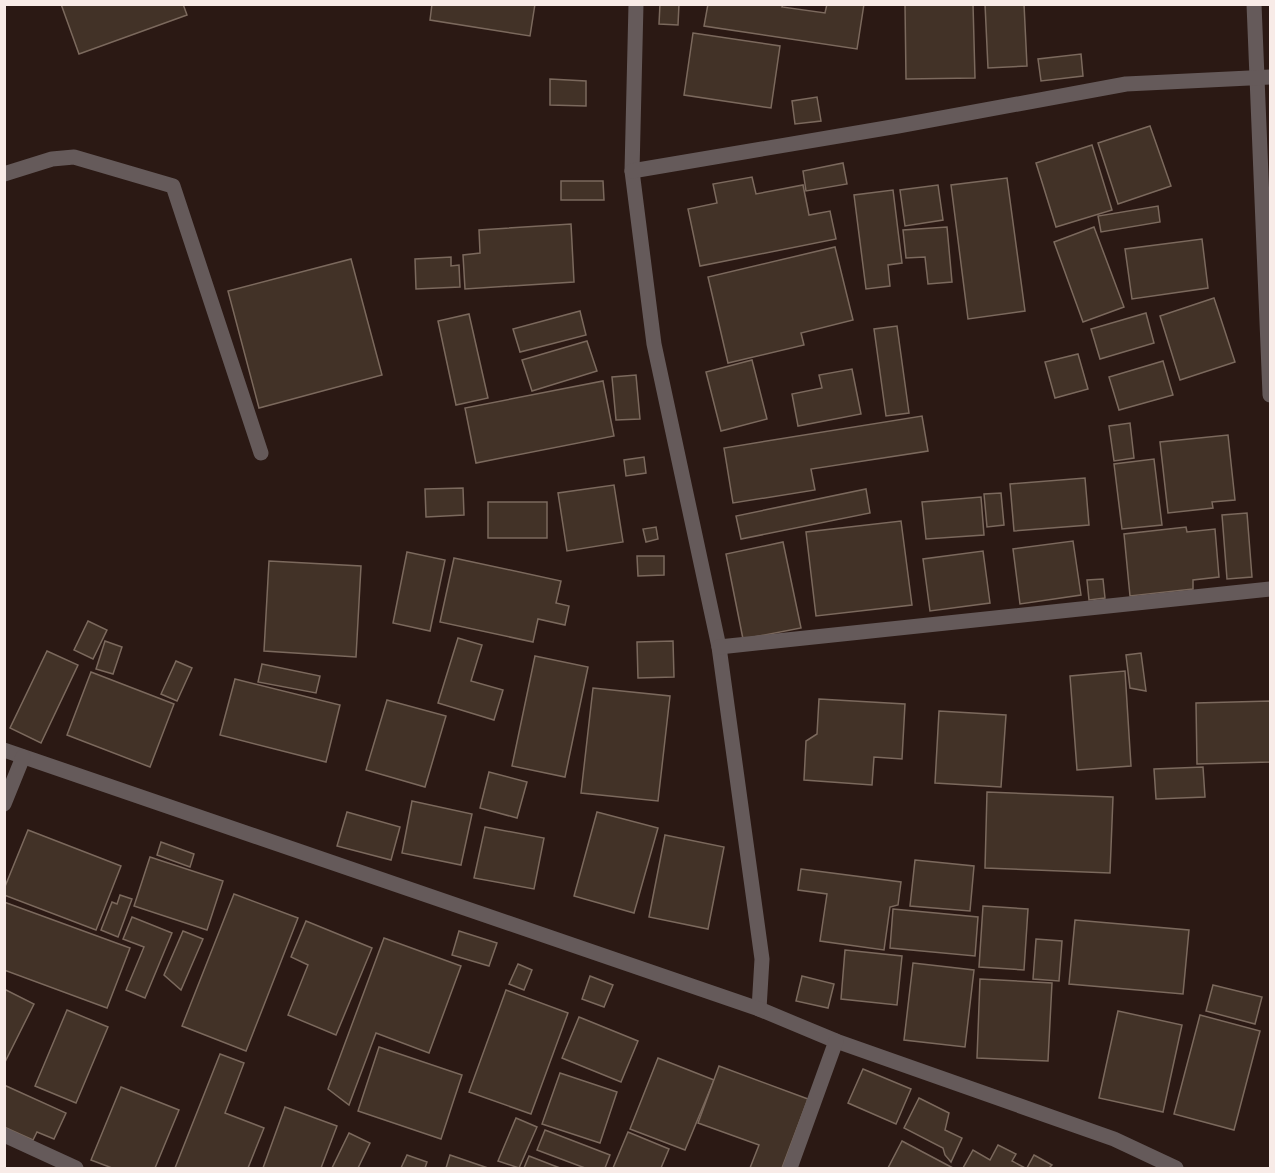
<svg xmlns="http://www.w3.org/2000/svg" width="1275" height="1173" viewBox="0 0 1275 1173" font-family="'Playfair Display',serif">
<rect width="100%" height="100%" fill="#2b1914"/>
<g fill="#423227" stroke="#7b695d" stroke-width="1.5">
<polygon points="61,4 183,4 187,15 79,54"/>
<polygon points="432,4 535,4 530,36 430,20"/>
<polygon points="660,4 679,4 678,25 659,24"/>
<polygon points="708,4 783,4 782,7 825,13 827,4 864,4 857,49 704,26"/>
<polygon points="905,4 973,4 975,78 906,79"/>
<polygon points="985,4 1024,4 1027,66 988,68"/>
<polygon points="693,33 780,46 771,108 684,95"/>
<polygon points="1081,54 1083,76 1041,81 1038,59"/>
<polygon points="550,79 586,81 586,106 550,105"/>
<polygon points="817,97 821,121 795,124 792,101"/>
<polygon points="1150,126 1171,186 1118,204 1098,143"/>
<polygon points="1092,145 1112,210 1056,227 1036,163"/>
<polygon points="843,163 847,184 806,191 803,171"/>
<polygon points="752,177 756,194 803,185 809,215 830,211 836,239 700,266 688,209 717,203 713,184"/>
<polygon points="1007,178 1025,311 968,319 951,185"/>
<polygon points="561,181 603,181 604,200 561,200"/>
<polygon points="938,185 943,220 905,226 900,190"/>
<polygon points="893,190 902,263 888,265 890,286 866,289 854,195"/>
<polygon points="1158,206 1160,222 1101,232 1098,216"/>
<polygon points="571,224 574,282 465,289 463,255 480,253 479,230"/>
<polygon points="947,227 952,282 928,284 925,257 906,258 903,230"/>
<polygon points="1094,227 1124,307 1083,322 1054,242"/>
<polygon points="1202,239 1208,288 1132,299 1125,249"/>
<polygon points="835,247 853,320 801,333 804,345 728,363 708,277"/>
<polygon points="451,257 451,266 459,265 460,287 416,289 415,259"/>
<polygon points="351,259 382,375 259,408 228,291"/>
<polygon points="1214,298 1235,362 1180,380 1160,316"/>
<polygon points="580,311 586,335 520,352 513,329"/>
<polygon points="1146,313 1154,343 1100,359 1091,329"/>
<polygon points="469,314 488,398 456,405 438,321"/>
<polygon points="897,326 909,413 886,416 874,329"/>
<polygon points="587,341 597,371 532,391 522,360"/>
<polygon points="1078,354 1088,389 1055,398 1045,362"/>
<polygon points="752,360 767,419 721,431 706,372"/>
<polygon points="1163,361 1173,395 1119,410 1109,377"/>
<polygon points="852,369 861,414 798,426 792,394 822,388 819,375"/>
<polygon points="636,375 640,419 616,420 612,377"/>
<polygon points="603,381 614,436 476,463 465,408"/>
<polygon points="922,416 928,451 811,469 815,490 733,503 724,448"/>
<polygon points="1130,423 1134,458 1114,461 1109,426"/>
<polygon points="1228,435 1235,500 1212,502 1213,508 1168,513 1160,442"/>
<polygon points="644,457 646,473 626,476 624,460"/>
<polygon points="1154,459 1162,525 1122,529 1114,464"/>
<polygon points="1085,478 1089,525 1014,531 1010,484"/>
<polygon points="614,485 623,542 567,551 558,493"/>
<polygon points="463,488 464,515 426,517 425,489"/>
<polygon points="866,489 870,513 741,539 736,516"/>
<polygon points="1001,493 1004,525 987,527 984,494"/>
<polygon points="981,497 984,535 926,539 922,502"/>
<rect x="488" y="502" width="59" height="36"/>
<polygon points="1247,513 1252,577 1227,579 1222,515"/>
<polygon points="901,521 912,605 816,616 806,532"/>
<polygon points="656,527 658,539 646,542 643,529"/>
<polygon points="1186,527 1187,532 1215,529 1219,577 1193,580 1193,589 1130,596 1124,534"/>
<polygon points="1073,541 1081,595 1020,604 1013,549"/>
<polygon points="783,542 801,628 743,639 726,554"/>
<polygon points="983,551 990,603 930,611 923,559"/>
<polygon points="407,552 445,560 430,631 393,623"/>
<polygon points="637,556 664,556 664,575 638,576"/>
<polygon points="454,558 561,581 556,603 569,606 565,625 538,619 533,642 440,622"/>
<polygon points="269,561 361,566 356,657 264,651"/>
<polygon points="1103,579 1105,598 1089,600 1087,580"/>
<polygon points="88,621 107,630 93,659 74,650"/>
<polygon points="458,638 482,645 471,681 503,690 494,720 438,703"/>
<polygon points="105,641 122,647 113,674 96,669"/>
<polygon points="673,641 674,677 638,678 637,642"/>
<polygon points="47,651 78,665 41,743 10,728"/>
<polygon points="1141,653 1146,691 1130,688 1126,655"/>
<polygon points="535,656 588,667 565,777 512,766"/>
<polygon points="176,661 192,668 177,701 161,694"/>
<polygon points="262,664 320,676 316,693 258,682"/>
<polygon points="1125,671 1131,766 1077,770 1070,676"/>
<polygon points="91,672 174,704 150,767 67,735"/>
<polygon points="235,679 340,705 326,762 220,735"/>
<polygon points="593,688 670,696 658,801 581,793"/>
<polygon points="819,699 905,704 902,759 874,757 872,785 804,780 806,741 817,734"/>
<polygon points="387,700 446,716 425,787 366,770"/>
<polygon points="1270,701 1270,762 1197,764 1196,703"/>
<polygon points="939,711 1006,715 1001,787 935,783"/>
<polygon points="1203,767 1205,797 1156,799 1154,769"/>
<polygon points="489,772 527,782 517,818 480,808"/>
<polygon points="987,792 1113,797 1110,873 985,868"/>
<polygon points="412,801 472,814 461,865 402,853"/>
<polygon points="347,812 400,827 391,860 337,846"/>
<polygon points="597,812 658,828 634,913 574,896"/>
<polygon points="485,827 544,838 534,889 474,878"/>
<polygon points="28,830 121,866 96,930 4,895 4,889"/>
<polygon points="665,835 724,847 708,929 649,917"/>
<polygon points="161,842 194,854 190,867 157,855"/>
<polygon points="150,857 223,881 207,930 134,906"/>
<polygon points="915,860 974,866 970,911 910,906"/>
<polygon points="801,869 901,882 898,905 890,907 884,950 820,941 827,894 798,890"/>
<polygon points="234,894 298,918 246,1051 182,1026"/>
<polygon points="120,895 132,899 118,937 101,930 112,902 117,904"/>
<polygon points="4,902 130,948 107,1008 4,970"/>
<polygon points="983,906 1028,909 1024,970 979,967"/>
<polygon points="893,909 978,917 975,956 890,948"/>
<polygon points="132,917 172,933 145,998 126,990 144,947 123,939"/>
<polygon points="1075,920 1189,930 1183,994 1069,984"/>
<polygon points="306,921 372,948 336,1035 288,1015 308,965 291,957"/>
<polygon points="183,931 203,939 181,990 164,975"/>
<polygon points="459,931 497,943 489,966 452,955"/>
<polygon points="384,938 461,966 429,1053 376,1033 349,1105 328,1089"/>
<polygon points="1036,939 1062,941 1059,981 1033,979"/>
<polygon points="845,950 902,956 897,1005 841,999"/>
<polygon points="913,963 974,970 965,1047 904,1040"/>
<polygon points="518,964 532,970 524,990 509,984"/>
<polygon points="590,976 613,985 604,1007 582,999"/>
<polygon points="802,976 834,984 828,1008 796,1001"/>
<polygon points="980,979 1052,983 1048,1061 977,1058"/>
<polygon points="1213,985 1262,997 1255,1024 1206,1011"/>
<polygon points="4,989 34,1004 5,1062 4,1061"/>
<polygon points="506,990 568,1013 531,1114 469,1092"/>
<polygon points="67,1010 108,1027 76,1103 35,1086"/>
<polygon points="1118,1011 1182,1025 1163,1112 1099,1098"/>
<polygon points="1200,1015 1260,1031 1234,1130 1174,1114"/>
<polygon points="579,1017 638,1041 621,1082 562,1058"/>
<polygon points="379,1047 462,1075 441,1139 358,1111"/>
<polygon points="220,1054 244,1063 225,1113 264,1128 248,1168 175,1168"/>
<polygon points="658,1058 714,1080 685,1150 630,1129"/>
<polygon points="719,1066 808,1099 782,1168 750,1168 759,1145 698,1123"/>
<polygon points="863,1069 911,1089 896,1124 848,1103"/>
<polygon points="560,1073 617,1092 600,1143 542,1124"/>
<polygon points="4,1085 66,1113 54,1139 37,1132 33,1140 4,1127"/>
<polygon points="121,1087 179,1110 155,1168 112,1168 91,1160"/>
<polygon points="919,1098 949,1113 945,1130 962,1138 951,1162 945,1155 943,1148 904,1128"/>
<polygon points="285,1107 337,1126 321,1168 263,1168"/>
<polygon points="516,1118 537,1127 519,1168 498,1161"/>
<polygon points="545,1130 610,1155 605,1168 585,1168 537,1150"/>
<polygon points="628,1132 669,1149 661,1168 613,1168"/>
<polygon points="349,1133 370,1143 358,1168 332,1168"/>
<polygon points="902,1141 953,1168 888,1168"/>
<polygon points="998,1145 1016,1154 1012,1161 1025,1168 963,1168 973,1150 990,1160"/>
<polygon points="407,1155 427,1162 425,1168 401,1168"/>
<polygon points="450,1155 488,1168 446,1168"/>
<polygon points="1034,1155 1052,1165 1049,1168 1027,1168"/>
<polygon points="529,1156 560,1168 524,1168"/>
</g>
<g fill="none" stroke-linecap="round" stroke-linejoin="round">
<g stroke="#655a5a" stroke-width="15">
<polyline points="636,4 632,171 654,344 719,647 762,959 759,1009"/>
<polyline points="1254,4 1270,395"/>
<polyline points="632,171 898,126 1126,84 1270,77"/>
<polyline points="4,174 52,159 74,157 173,186 261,453"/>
<polyline points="719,647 1270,589"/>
<polyline points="4,750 759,1009 836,1041 1114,1139 1176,1168"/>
<polyline points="4,804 23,757"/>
<polyline points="4,1135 76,1168"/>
<polyline points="790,1168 836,1041"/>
</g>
</g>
<rect width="1275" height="1173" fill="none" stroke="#f8ebe7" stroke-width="12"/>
</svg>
